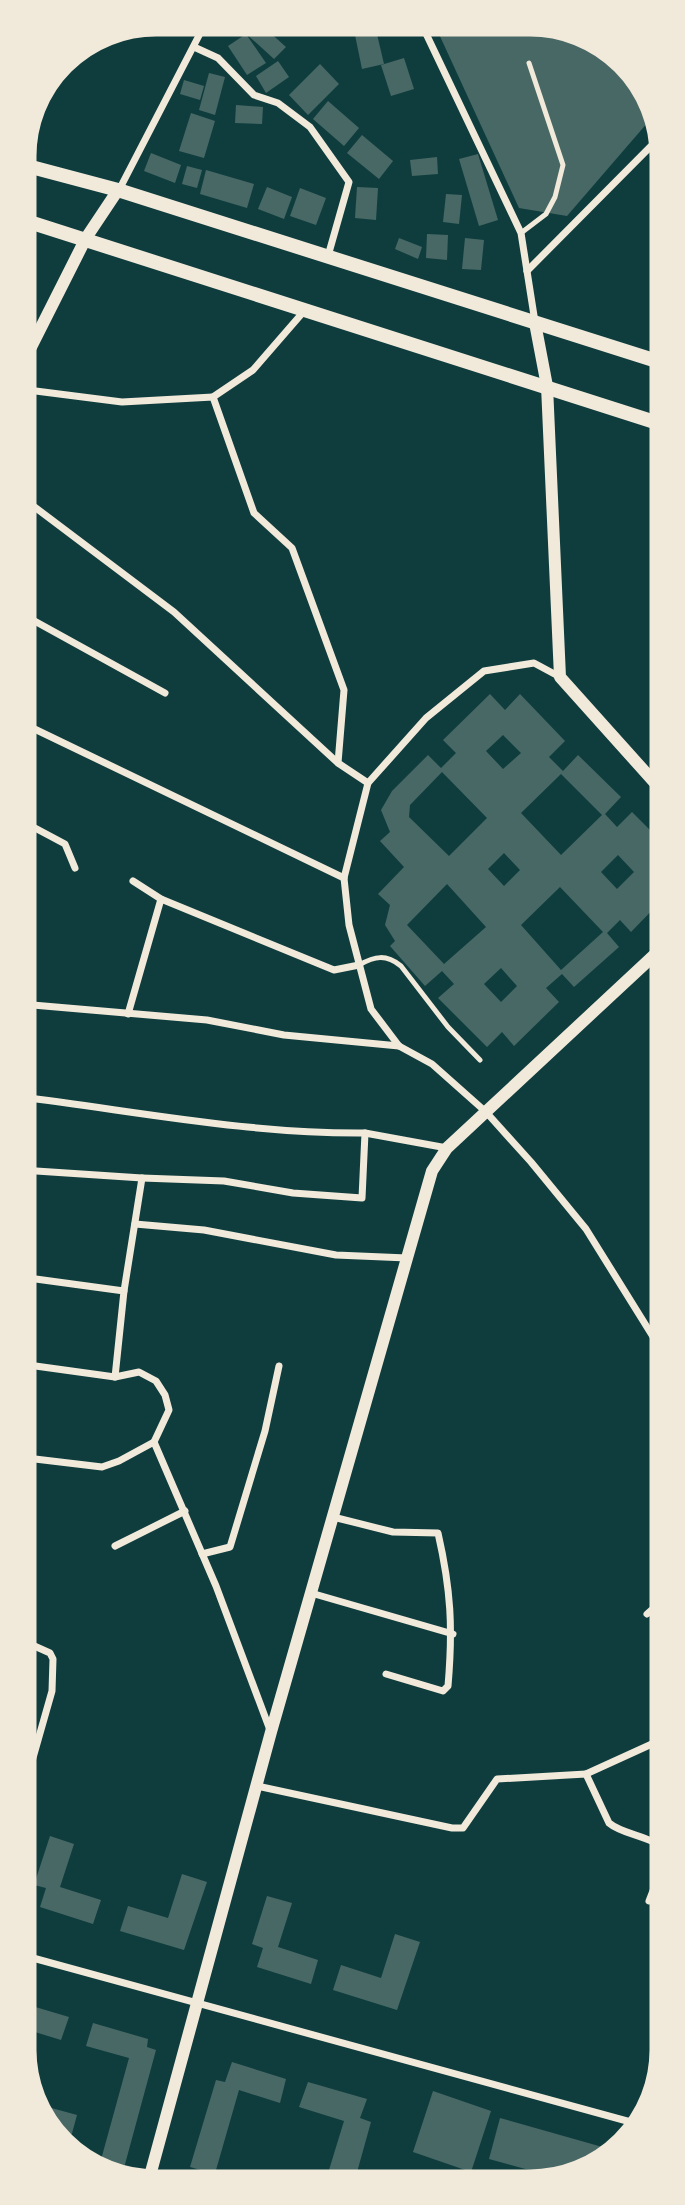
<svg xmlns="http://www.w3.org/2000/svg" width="685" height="2205" viewBox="0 0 685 2205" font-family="Lato,sans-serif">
<rect width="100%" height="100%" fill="#0f3d3e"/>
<g fill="#486865" fill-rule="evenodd">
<polygon points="231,20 256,20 286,47 274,59"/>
<polygon points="272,20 296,20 301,24 292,35"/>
<polygon points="433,21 556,22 626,60 655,114 567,216 519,208"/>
<polygon points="376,30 384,64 362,69 355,35"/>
<polygon points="246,34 266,63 247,75 228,46"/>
<polygon points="404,58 414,89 391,96 381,65"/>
<polygon points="278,61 289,77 266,93 256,76"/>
<polygon points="320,64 339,84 308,115 289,95"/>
<polygon points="209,73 225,77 215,115 199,110"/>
<polygon points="184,80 204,86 200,100 180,94"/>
<polygon points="328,101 359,128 344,146 313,119"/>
<polygon points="236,105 263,107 262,124 235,123"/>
<polygon points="191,113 215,121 204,158 179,151"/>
<polygon points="362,135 393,161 379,179 347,153"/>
<polygon points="151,153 181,165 175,183 144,171"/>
<polygon points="478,154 498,220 479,226 459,159"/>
<polygon points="437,157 438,174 412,176 410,160"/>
<polygon points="187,166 202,170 197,188 182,184"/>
<polygon points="206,170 254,184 247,208 200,194"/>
<polygon points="267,187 292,197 284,219 258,209"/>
<polygon points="357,187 378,188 376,220 355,218"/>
<polygon points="300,188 326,198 316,225 290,216"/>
<polygon points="446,194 462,195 459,224 443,222"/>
<polygon points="427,234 448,235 447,260 426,258"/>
<polygon points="399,238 422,247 418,259 395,249"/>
<polygon points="465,238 484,240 481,270 462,269"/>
<path d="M490,694L505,710L520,694L565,741L549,757L563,771L578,755L621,797L605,814L617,827L632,812L664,844V898L631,932L620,920L607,933L619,947L574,987L562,974L546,988L559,1002L514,1046L502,1032L487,1047L438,998L454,984L442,971L425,986L390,946L395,941L385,925L390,905L378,894L404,867L380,841L390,832L381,810L392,791L428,755L441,768L456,753L443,740ZM503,735L521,753L503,769L486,751ZM442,772L487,818L449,856L409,817L410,805ZM561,774L602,815L561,855L521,813ZM504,853L520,870L504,886L488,869ZM618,855L634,872L617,889L601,872ZM447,884L486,927L444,964L407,925ZM560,887L603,932L561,970L521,925ZM501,968L517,986L501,1002L484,984Z"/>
<polygon points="50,1836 74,1844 60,1887 101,1900 93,1924 40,1907 46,1888 34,1885"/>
<polygon points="182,1874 207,1882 184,1950 120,1931 128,1906 168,1918"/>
<polygon points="267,1896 292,1903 278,1947 318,1960 311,1984 257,1967 263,1948 252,1944"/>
<polygon points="395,1934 420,1942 397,2010 333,1990 341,1965 381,1978"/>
<polygon points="22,2003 69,2017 61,2040 22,2028"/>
<polygon points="93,2023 148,2039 147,2047 156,2050 121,2179 99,2167 129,2058 86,2046"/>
<polygon points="232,2062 286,2079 280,2103 239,2090 216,2170 257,2183 200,2183 204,2171 190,2167 216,2080 225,2082"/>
<polygon points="308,2082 367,2099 360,2118 371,2122 354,2183 325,2183 344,2121 299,2107"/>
<polygon points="433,2091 491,2111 471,2172 413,2152"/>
<polygon points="37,2104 77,2115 71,2137 52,2131"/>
<polygon points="500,2118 613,2150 562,2179 489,2159"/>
</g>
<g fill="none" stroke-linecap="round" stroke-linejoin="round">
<g stroke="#f1e9da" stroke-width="5">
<polyline points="521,233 546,214 555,197 563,165 529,63"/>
<polyline points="656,569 664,566"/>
<path d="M359,965C375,956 386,954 401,966L448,1027L480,1060"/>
</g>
<g stroke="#f1e9da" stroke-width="7">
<polyline points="420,21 521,233 535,322"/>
<polyline points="194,47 218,58 254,95 278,103 310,127 349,182 328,256"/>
<polyline points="119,190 207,20"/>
<polyline points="527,271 663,134"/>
<polyline points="20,389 122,402 213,397 254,513 292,548 344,690 338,763 368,783"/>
<polyline points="213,397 253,370 305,310"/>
<polyline points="20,496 174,612 338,763"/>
<polyline points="20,613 165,693"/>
<polyline points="560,677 534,663 484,671 426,718 368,783 344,878 349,925 371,1009 399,1046 432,1064 486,1112 531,1162 586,1229 665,1356"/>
<polyline points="20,722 344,878"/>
<polyline points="20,820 65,844 75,868"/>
<polyline points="133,881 161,899 334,970 359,965"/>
<polyline points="20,922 21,922"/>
<polyline points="21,1004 207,1020 284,1035 399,1046"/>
<polyline points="128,1014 161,899"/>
<path d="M21,1097C135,1111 249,1134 365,1133"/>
<polyline points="21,1170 142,1178 124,1291 115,1377"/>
<polyline points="142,1178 224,1181 293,1193 362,1198 365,1133 447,1148"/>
<polyline points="135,1224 204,1230 336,1255 407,1258"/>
<polyline points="21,1277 124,1291"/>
<polyline points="21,1364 115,1377 139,1372 156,1381 165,1395 169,1410 154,1442 119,1461 102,1467 35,1459"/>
<polyline points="154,1442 216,1586 270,1730"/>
<path d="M333,1517L393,1532L438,1533C451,1590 453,1628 448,1686L443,1691L386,1674"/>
<polyline points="115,1546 185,1511"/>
<polyline points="202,1554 230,1547 265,1431 279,1366"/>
<polyline points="311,1593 453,1634"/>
<polyline points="647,1614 665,1598"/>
<polyline points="21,1640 50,1653 53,1659 52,1691 21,1800"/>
<polyline points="586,1774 665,1738"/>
<path d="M257,1786L452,1828H463L497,1779L586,1774L609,1823C624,1836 657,1836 665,1853"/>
<polyline points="649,1901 665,1860"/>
<polyline points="22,1955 638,2124"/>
</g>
<g stroke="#f1e9da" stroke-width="12">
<polyline points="535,323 547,386 560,677 664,793"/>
<polyline points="20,369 86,238 118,190"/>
<polyline points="148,2183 271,1732 432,1171 447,1148 664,946"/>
</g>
<g stroke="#f1e9da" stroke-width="14">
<polyline points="20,164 118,190 663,363"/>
<polyline points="20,219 664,425"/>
</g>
</g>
<path d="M0 0H685V2205H0ZM156 32H530A124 124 0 0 1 654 156V2050A124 124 0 0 1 530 2174H156A124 124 0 0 1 32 2050V156A124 124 0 0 1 156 32Z" fill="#f1e9da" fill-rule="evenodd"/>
<path fill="none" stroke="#f1e9da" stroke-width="9" d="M156 32H530A124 124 0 0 1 654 156V2050A124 124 0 0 1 530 2174H156A124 124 0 0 1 32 2050V156A124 124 0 0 1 156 32Z"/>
</svg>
